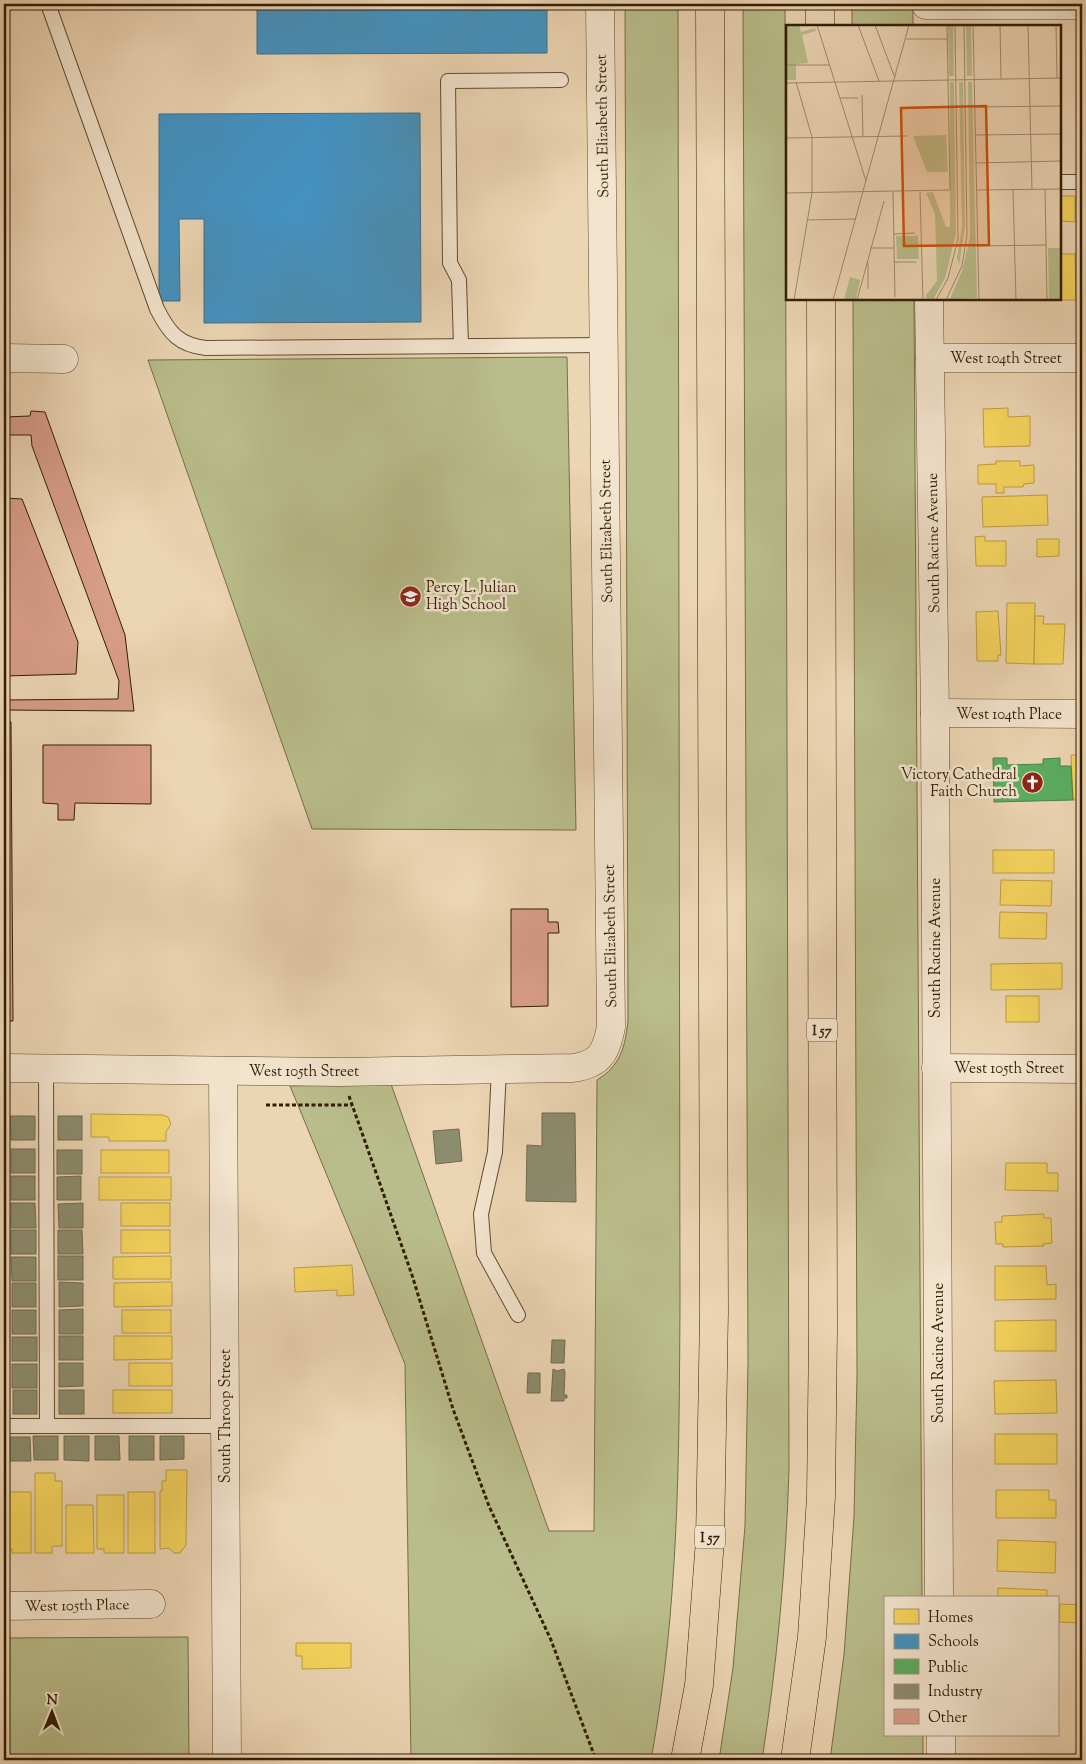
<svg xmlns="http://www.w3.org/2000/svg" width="1086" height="1764" viewBox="0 0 1086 1764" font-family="'Sorts Mill Goudy',serif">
<rect width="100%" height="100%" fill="#ecd5b3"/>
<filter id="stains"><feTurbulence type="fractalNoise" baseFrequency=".004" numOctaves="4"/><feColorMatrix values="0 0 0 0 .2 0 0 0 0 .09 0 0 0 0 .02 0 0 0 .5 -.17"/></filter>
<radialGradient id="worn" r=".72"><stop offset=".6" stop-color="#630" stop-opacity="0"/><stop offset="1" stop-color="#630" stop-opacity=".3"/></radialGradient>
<g fill="#b9bd8b" stroke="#766d48">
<path d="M625,4H678L680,1305C679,1460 679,1607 651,1760H411L405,1364L290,1086L391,1084L549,1531H594L597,1080C620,1066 625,1048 628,1021Z"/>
<path d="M743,4H785L789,1469C786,1567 777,1664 762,1760H719L733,1668L745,1526L748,1363Z"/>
<rect x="852" y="4" width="61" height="22"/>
<polygon points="853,299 914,299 922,1598 885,1598 885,1735 923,1735 923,1760 830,1760 844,1655 854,1517 857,1376"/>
<polygon points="567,357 576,830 312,829 148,360"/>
<polygon points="188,1637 189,1760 4,1760 4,1638"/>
</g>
<g fill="#f6d55c" stroke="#bb9e42">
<polygon points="1060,196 1075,196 1075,222 1060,221"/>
<polygon points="1060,254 1075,254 1076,300 1046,300 1060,299"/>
<polygon points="1008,408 1008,417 1030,416 1030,446 984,447 983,409"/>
<polygon points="996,461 1020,461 1020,466 1034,465 1034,483 1024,484 1023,487 1004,487 1004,493 996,493 996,484 978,484 978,465 996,464"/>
<polygon points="1047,495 1048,525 983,527 982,497"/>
<polygon points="985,536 985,541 1006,541 1006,566 976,566 975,537"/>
<polygon points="1037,539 1059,539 1059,556 1037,557"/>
<polygon points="1007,603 1035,603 1034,664 1006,663"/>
<polygon points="998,611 1001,655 998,655 998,661 977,661 976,612"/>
<polygon points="1035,616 1044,616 1043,624 1065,624 1063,664 1034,664"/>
<polygon points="1071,755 1082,755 1082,800 1073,800"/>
<rect x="993" y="850" width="61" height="23"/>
<polygon points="1001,880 1052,881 1051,906 1000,905"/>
<polygon points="1000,912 1047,913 1046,939 999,938"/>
<polygon points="1062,963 1062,989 991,990 991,964"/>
<rect x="1006" y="996" width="33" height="26"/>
<polygon points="91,1114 162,1115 168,1117 171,1124 166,1132 166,1141 109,1141 109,1137 91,1137"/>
<rect x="101" y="1150" width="68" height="23"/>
<polygon points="1006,1163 1047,1163 1047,1173 1058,1173 1058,1191 1005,1190"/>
<rect x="99" y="1177" width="72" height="23"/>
<rect x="121" y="1203" width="49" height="23"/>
<polygon points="1044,1214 1044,1218 1051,1218 1052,1243 1043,1244 1044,1246 1003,1247 1003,1244 996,1244 995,1222 1002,1222 1002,1216"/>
<rect x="121" y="1230" width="49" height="23"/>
<polygon points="171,1256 171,1279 113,1279 113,1257"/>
<polygon points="352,1265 354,1295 337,1296 337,1290 295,1292 294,1268"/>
<polygon points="995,1266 1046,1266 1047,1285 1056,1284 1056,1299 995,1300"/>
<polygon points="172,1282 172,1306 114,1307 114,1283"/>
<rect x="122" y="1310" width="49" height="23"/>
<polygon points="1056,1320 1056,1351 995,1351 995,1321"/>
<polygon points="114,1336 172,1336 172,1359 114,1360"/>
<rect x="129" y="1363" width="43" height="23"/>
<polygon points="1056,1380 1057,1413 995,1414 994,1381"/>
<rect x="113" y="1390" width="59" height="23"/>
<rect x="995" y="1434" width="62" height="30"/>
<polygon points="166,1470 187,1470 186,1545 180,1553 174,1553 169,1548 160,1549 160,1491 162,1491 162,1481 166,1481"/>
<polygon points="35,1473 55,1473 55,1481 62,1481 62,1546 52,1546 52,1553 35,1553"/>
<polygon points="996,1490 1049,1490 1049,1500 1056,1500 1056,1518 996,1518"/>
<polygon points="4,1492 31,1492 31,1553 12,1553 12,1549 4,1548"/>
<rect x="128" y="1492" width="27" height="61"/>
<polygon points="97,1495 124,1495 124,1553 104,1553 104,1549 97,1549"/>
<polygon points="66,1505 93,1505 94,1553 66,1553"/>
<polygon points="998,1540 1056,1542 1055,1573 997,1571"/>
<polygon points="998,1588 1047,1590 1047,1598 998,1598"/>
<polygon points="1060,1604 1082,1605 1082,1623 1059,1622"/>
<polygon points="1081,1636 1082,1636 1082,1659 1080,1659"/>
<polygon points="296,1643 351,1643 351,1668 302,1669 302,1656 296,1656"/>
</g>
<g fill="#4393c3" stroke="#3e708a">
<polygon points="257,4 547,4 547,53 257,54"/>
<polygon points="420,113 421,322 204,323 204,219 179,219 180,301 159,301 159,114"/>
</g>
<polygon fill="#5aae61" stroke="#4e8245" points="993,758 1007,758 1007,765 1043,764 1043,759 1060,758 1060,766 1071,766 1073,800 994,802"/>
<g fill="#8c8c6e" stroke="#716b4e">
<polygon points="542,1113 575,1113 576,1202 526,1201 527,1145 542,1146"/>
<polygon points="10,1116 35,1116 35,1140 11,1140"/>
<rect x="58" y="1116" width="24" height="24"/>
<polygon points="459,1129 462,1161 436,1164 433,1131"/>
<rect x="11" y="1149" width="24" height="24"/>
<rect x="57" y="1150" width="25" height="24"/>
<rect x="11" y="1176" width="24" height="24"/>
<polygon points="81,1176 81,1200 57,1200 57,1177"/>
<polygon points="11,1203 35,1203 36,1228 11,1228"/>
<polygon points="83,1203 83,1228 59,1228 58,1204"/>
<rect x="11" y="1230" width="25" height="24"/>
<polygon points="58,1230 82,1230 83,1254 58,1254"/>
<rect x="58" y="1256" width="25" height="24"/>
<polygon points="11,1257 36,1257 36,1281 12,1281"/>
<polygon points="59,1282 83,1283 83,1306 59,1307"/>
<rect x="12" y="1283" width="24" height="24"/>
<polygon points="83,1309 83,1334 59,1334 59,1310"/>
<rect x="12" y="1310" width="24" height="24"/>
<rect x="59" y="1336" width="24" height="24"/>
<rect x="12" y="1337" width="25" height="24"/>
<polygon points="552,1340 565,1340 564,1363 551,1363"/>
<polygon points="59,1363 83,1363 83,1386 59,1387"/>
<rect x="12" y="1364" width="25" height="24"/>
<polygon points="553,1369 557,1371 564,1369 565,1372 564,1395 567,1395 567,1398 564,1398 564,1401 551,1401"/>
<polygon points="528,1373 540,1373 540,1393 527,1393"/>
<rect x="13" y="1390" width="24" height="24"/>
<rect x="59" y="1390" width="25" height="24"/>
<polygon points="33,1436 58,1436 58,1460 34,1460"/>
<polygon points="64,1436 89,1436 89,1461 64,1460"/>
<polygon points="95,1436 119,1436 120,1460 95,1460"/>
<rect x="129" y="1436" width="25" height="24"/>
<polygon points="160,1436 184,1436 184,1459 160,1460"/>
<polygon points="6,1437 30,1437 31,1461 6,1461"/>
</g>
<g fill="#d89d89" stroke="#321d05">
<polygon points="31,411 45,412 125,635 134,711 4,710 4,700 118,699 119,681 32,446 31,435 4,435 4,417 30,416"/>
<polygon points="4,498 22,499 78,642 76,674 4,676"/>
<polygon points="4,722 11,722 13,1021 4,1021"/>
<polygon points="43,745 151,745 151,804 75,803 74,820 58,820 58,804 43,803"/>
<polygon points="511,909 548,909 548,922 558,922 559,933 548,933 548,1006 511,1007"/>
</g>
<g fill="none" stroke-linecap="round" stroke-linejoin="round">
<defs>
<g id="lane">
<path d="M48,4L157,309C169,333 179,345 206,348L604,345"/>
<polyline points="1060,182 1082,182"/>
<polyline points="461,346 459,280 450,263 448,81 561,80"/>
<polyline points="46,1069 47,1426"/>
<polyline points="499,1069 495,1152 481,1214 484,1253 518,1315"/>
<polyline points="4,1426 225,1426"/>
</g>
<g id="street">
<polyline points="926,5 1082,5"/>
<polyline points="929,299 935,713 939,1598"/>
<polyline points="4,358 64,359"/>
<polyline points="930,358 1082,358"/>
<polyline points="935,713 1082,714"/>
<path d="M4,1068L341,1072L573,1068C600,1064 606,1053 611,1027L600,4"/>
<polyline points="936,1068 1082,1069"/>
<polyline points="223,1071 227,1760"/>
<polyline points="4,1606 151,1604"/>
<polyline points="941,1735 941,1760"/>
</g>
<g id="highway">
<polyline points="820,4 820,26"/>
<polyline points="685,1760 699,1685 710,1540 714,1312 710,4"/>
<polyline points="795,1760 812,1637 821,1497 823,1330 821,299"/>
</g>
</defs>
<use href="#lane" stroke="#604b30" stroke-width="16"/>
<use href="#street" stroke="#604b30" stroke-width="29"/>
<use href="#highway" stroke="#321d05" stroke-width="29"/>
<g stroke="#321d05" stroke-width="3" stroke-dasharray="4 2.5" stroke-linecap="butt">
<polyline points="349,1096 412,1275 453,1409 489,1506 551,1640 596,1760"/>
<polyline points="266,1105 352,1105"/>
</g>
<use href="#lane" stroke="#f3e4ce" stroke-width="14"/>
<use href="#street" stroke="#f3e4ce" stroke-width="28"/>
<use href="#highway" stroke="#ecd5b3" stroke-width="28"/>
</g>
<defs>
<symbol id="school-disc" viewBox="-11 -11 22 22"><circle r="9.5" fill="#8f2418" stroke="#f3e4ce"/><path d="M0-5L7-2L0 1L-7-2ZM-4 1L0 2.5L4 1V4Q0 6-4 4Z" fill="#fff"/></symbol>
<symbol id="church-disc" viewBox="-11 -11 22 22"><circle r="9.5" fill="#8f2418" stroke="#f3e4ce"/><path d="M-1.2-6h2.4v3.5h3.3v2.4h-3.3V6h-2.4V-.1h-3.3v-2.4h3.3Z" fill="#fff"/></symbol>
</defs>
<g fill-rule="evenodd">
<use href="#school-disc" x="398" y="584" width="25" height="25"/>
<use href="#church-disc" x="1020" y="770" width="25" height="25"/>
</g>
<g text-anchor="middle" stroke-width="5" stroke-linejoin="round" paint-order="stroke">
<g fill="#f3e4ce" stroke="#6c5941" stroke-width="1">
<rect x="807" y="1018.5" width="30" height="23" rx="4"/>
<rect x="695" y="1525.5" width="30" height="23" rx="4"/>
</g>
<g font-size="14" font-weight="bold" fill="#321d05">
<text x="822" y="1035">I 57</text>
<text x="710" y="1542">I 57</text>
</g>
<g font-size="15" fill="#321d05" stroke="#f3e4ce">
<text transform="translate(602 126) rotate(-91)" y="5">South Elizabeth Street</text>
<text x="1006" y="363">West 104th Street</text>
<text transform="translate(606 531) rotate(-91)" y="5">South Elizabeth Street</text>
<text transform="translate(933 543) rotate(-91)" y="5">South Racine Avenue</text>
<text x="1009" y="719">West 104th Place</text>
<text transform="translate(610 936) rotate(-91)" y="5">South Elizabeth Street</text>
<text transform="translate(935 948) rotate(-90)" y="5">South Racine Avenue</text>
<text x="1009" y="1073">West 105th Street</text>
<text x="304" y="1076">West 105th Street</text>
<text transform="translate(938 1353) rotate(-90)" y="5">South Racine Avenue</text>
<text transform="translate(225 1416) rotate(-90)" y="5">South Throop Street</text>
<text transform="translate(77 1605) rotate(-1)" y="5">West 105th Place</text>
</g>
<g font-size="15" fill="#321d05" stroke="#f3e4ce" text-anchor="start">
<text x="426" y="592">Percy L. Julian<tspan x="426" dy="17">High School</tspan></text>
<text x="1017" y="779" text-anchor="end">Victory Cathedral<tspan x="1017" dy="17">Faith Church</tspan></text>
</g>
</g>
<g transform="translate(786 25)">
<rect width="275" height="275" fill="#ecd5b3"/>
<path d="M0,0H13L15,7L29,3L30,6L16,10L22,38L10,39V55H0ZM162,0H167L168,51H163ZM180,0H185L186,51H181ZM164,57H168L170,208L159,253L147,275H141L140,270L151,256L149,189L140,168L147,167L160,202H164ZM173,57H177L179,202L173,240L171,233L176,202ZM182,57H186L191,273L164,274L176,246L184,212ZM160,110L162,147H141L127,111ZM110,211H132L133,234H111ZM262,223H275V274H263ZM64,252L74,255L70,275H58Z" fill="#b9bd8b"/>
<path fill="none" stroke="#a28b6d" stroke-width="1" d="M31,0L80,156M72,0L93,56M89,0L109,53M187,0L193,275M214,0L215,54M242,0L246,165M270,0L271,53M120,14H161M0,40H43M0,58L275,53M76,70L77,112M54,73H72M188,82L275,81M189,110L275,109M0,113L121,111M190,138L275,136M259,164L261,275M190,165L275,164M227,165L230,275M107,167L109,272M134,167L137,275M0,168L164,165L161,0M21,195L70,194M108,209L129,208M192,221L260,220M84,223H108M82,237V264M108,237H130M8,275L26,168V112L10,57M47,275L123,0M71,275L98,176M150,275L162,253L172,214L169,0M160,275L176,241L181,210L178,0"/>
<path fill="#cd500b" fill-opacity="0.15" stroke="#cd500b" stroke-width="2.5" d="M200,81L203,220L118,221L115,83Z"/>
<rect width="275" height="275" fill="none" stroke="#321d05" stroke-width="2.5"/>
</g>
<rect width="1086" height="1764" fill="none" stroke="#ecd5b3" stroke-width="20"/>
<rect x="5" y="5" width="1076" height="1754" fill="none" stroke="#321d05" stroke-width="2.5"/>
<rect x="10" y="10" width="1066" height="1744" fill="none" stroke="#321d05"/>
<rect x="884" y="1596" width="175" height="140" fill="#f3e4ce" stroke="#a6947e"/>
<rect x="894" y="1609" width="25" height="15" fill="#f6d55c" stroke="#a6947e"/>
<text x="928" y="1622" font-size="15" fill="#321d05">Homes</text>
<rect x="894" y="1634" width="25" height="15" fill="#4393c3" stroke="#a6947e"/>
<text x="928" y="1646" font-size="15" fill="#321d05">Schools</text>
<rect x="894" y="1659" width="25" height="15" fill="#5aae61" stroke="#a6947e"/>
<text x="928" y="1672" font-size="15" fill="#321d05">Public</text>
<rect x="894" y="1684" width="25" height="15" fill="#8c8c6e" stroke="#a6947e"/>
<text x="928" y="1696" font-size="15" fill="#321d05">Industry</text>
<rect x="894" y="1709" width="25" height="15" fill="#d89d89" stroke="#a6947e"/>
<text x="928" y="1722" font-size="15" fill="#321d05">Other</text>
<g transform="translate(52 1712) rotate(1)" stroke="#f3e4ce" stroke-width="4" paint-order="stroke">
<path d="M0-4L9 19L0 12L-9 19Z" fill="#321d05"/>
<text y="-8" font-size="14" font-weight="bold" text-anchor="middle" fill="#321d05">N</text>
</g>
<rect width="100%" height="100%" filter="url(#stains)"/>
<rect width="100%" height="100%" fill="url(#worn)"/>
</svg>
